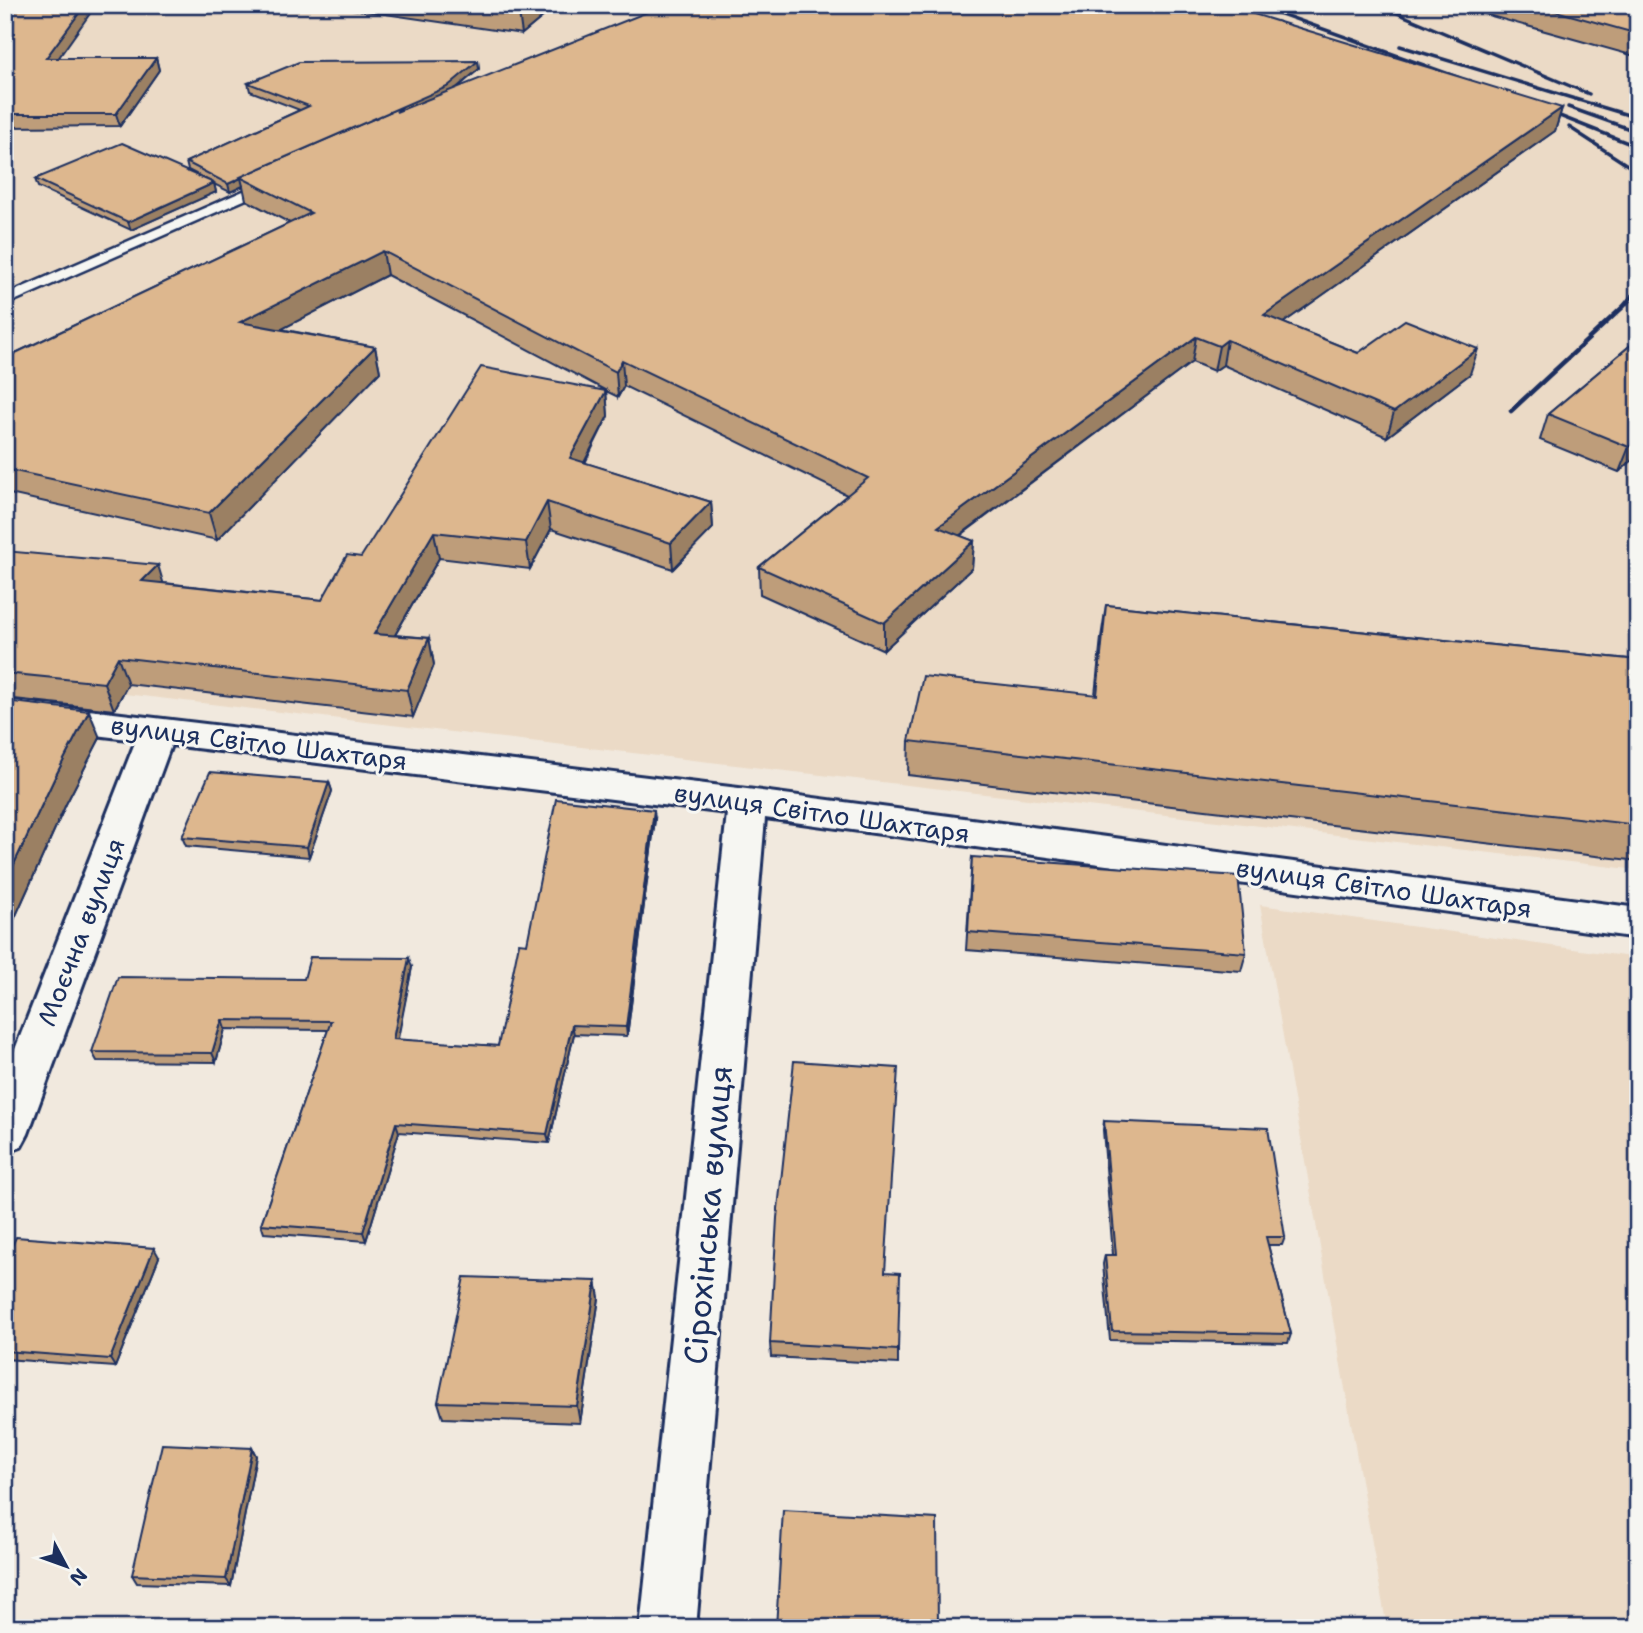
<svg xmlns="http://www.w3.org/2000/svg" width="1643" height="1633" viewBox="0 0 1643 1633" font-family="'Shantell Sans',sans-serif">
<rect width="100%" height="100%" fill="#f1e9de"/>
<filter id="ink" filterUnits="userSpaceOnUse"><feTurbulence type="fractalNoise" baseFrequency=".0143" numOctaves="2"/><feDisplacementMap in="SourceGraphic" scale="14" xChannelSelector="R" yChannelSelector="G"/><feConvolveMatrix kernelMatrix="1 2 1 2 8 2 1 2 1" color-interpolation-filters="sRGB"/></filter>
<g filter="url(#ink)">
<g fill="#ebdac6">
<polygon points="5,5 1638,5 1638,870 5,680"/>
<polygon points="1260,905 1638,958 1638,1628 1387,1628"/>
</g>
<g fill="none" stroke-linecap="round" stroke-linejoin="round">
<defs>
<polygon id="service" points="271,179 276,180 276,186 5,305 5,295"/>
<polygon id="minor" points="5,700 747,789 1638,908 1638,938 765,818 696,1628 640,1628 727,813 171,745 28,1134 21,1147 5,1153 5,1075 136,740 5,724"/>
</defs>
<use href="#service" stroke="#1b2f5e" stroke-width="5"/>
<use href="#minor" stroke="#1b2f5e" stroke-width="6"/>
<use href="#service" fill="#f6f6f2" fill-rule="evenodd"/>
<use href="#minor" fill="#f6f6f2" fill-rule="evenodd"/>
<g stroke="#1b2f5e" stroke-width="3.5">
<polyline points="1256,5 1460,78"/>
<polyline points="1378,5 1589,94"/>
<polyline points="1400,46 1638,118"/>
<polyline points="1568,107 1638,132"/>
<polyline points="1542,109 1638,147"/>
<polyline points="1569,127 1638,172"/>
</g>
<polyline stroke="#1b2f5e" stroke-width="4.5" points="1511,411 1624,306 1638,289"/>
</g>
<g fill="#be9d7a" stroke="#1b2f5e" stroke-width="2">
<polygon points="5,5 59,58 156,58 159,70 120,126 5,127"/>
<polygon points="324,5 557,5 522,34"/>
<polygon points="1452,5 1638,5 1638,57"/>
<polygon points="478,61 479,69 457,88 1562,108 1555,131 1283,323 1358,353 1470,374 1387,437 1223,365 1214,371 1192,362 960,536 974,541 972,568 884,650 760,594 759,567 847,495 624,386 618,397 606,391 608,416 585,463 711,502 713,528 673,569 551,529 530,569 439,558 395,635 429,638 434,665 413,717 128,684 114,710 5,698 5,551 164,583 322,600 361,557 605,390 387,275 281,329 375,347 380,372 217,540 5,493 5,358 290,223 246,200 243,186 230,192 214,184 216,192 131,230 38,187 35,179 213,183 188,170 186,162 300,110 250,91 248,83"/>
<polygon points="1638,339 1638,455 1619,472 1540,440 1548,414"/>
<polygon points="1106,605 1638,660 1638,861 908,775 909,741 1095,695 1101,638"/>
<polygon points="5,701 100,738 66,804 13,922 8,922 5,928"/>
<polygon points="329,782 332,791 309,857 186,846 182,837"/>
<polygon points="655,819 627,1036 574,1034 549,1143 399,1132 366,1241 264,1233 261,1224 328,1030 225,1029 216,1062 97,1061 92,1052 304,979 412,967 397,1040 498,1046 527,944"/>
<polygon points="972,857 1246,953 1241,971 966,950"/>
<polygon points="1104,1121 1285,1237 1282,1245 1268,1245 1291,1334 1288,1343 1110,1340 1103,1264 1105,1255 1113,1255 1103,1130"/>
<polygon points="159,1257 115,1367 5,1359 5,1261"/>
<polygon points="885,1272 898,1350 898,1364 771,1357 770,1343"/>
<polygon points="596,1281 599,1298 580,1423 443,1418 438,1402"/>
<polygon points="252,1448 256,1456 231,1586 137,1583 132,1575"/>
</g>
<g fill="#9b8063" stroke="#1b2f5e" stroke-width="2">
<polygon points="85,5 96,5 50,70 46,58"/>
<polygon points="529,5 557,5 522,34 519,13"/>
<polygon points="156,58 159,70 120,126 116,114"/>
<polygon points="478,61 479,69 448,95 242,178"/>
<polygon points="1562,108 1555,131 1259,340 1264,315"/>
<polygon points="241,178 243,186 230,192 228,184"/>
<polygon points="214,183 216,192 131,230 128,222"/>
<polygon points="383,251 387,275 247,347 240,322"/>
<polygon points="1196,337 1192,362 936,553 938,527"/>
<polygon points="1227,340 1223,365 1214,371 1219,346"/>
<polygon points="375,347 380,372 217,540 209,513"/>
<polygon points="1478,349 1470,374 1387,437 1394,412"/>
<polygon points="622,360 624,386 618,397 616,372"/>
<polygon points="606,391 608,416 573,484 570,458"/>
<polygon points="1638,439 1638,455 1619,472 1629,447"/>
<polygon points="547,502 551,529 530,569 526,542"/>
<polygon points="711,502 713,528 673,569 671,543"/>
<polygon points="434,532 439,558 380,661 374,634"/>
<polygon points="974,541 972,568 884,650 884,623"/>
<polygon points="158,565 166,592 142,581"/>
<polygon points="429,638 434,665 413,717 407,690"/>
<polygon points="118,657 128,684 114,710 104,683"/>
<polygon points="89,711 100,738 66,804 13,922 5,906 5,883 55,777"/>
<polygon points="329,782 332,791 309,857 307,847"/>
<polygon points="654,810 655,819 627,1036 626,1027"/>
<polygon points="5,916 8,922 5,928"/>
<polygon points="409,958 412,967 396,1049 393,1039"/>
<polygon points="222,1020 225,1029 216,1062 212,1053"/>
<polygon points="572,1025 574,1034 549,1143 547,1134"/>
<polygon points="396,1123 399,1132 366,1241 363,1232"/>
<polygon points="154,1248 159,1257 115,1367 110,1359"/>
<polygon points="596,1281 599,1298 580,1423 577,1406"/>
<polygon points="252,1448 256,1456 231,1586 226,1579"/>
</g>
<g fill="#ddb78e" stroke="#1b2f5e" stroke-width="2">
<polygon points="5,5 85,5 46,58 156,58 116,114 5,114"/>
<polygon points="465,5 529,5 519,13"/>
<polygon points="665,5 1224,5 1562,108 1264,315 1358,353 1405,320 1478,349 1394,412 1227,340 1219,346 1196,337 938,527 974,541 884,623 759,567 868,478 622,360 616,372 383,251 240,322 375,347 209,513 5,469 5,358 311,213 240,177 403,106 396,112"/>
<polygon points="1534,5 1638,5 1638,34"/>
<polygon points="478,61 447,87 240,177 241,178 228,184 186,162 309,106 248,83 299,62"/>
<polygon points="122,143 214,183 128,222 35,179"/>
<polygon points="1638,339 1638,439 1629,447 1548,414"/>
<polygon points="481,367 606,391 570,458 711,502 671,543 547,502 526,542 434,532 374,634 429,638 407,690 118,657 104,683 5,673 6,646 5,646 5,551 158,565 142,581 322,600 347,555 361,557"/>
<polygon points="1106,605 1638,660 1638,825 909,741 923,676 1097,695"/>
<polygon points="5,701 89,711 55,777 5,883"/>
<polygon points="210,772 329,782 307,847 182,837"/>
<polygon points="556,799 654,810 626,1027 572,1025 547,1134 396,1123 363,1232 261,1224 331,1021 222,1020 212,1053 92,1052 118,977 304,979 310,957 409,958 393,1039 498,1046 519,943 527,944"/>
<polygon points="972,857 1238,876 1246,953 968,932"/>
<polygon points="794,1061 898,1068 885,1272 900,1273 898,1350 770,1343 777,1218"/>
<polygon points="1104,1121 1268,1128 1285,1237 1266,1237 1291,1334 1112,1331 1105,1255 1116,1255"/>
<polygon points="16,1237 154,1248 110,1359 5,1351 5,1261"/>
<polygon points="464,1277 596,1281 577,1406 438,1402"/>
<polygon points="162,1444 252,1448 226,1579 132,1575"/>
<polygon points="783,1510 937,1519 938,1628 776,1628"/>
<polygon points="1199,1625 1281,1628 1200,1628"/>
</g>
</g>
<g text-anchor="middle" stroke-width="6" stroke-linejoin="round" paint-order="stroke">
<g font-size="26" fill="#1b2f5e" stroke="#f6f6f2">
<text transform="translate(259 743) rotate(7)" y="9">вулиця Світло Шахтаря</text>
<text transform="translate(822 813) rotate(8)" y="9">вулиця Світло Шахтаря</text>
<text transform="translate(1384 888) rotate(8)" y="9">вулиця Світло Шахтаря</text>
<text transform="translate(81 932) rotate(-69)" y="9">Моєчна вулиця</text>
</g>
<g font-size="32" fill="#1b2f5e" stroke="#f6f6f2">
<text transform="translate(708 1215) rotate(-85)" y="11">Сірохінська вулиця</text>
</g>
</g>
<rect width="1643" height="1633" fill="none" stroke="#f6f6f2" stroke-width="28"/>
<rect x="14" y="14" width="1615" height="1605" fill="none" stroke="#1b2f5e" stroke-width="2.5" filter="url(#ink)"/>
<g transform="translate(66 1566) rotate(131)" stroke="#f6f6f2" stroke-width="5" paint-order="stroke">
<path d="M0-5L12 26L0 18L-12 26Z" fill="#1b2f5e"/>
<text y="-10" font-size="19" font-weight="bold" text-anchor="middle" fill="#1b2f5e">N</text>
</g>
</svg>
